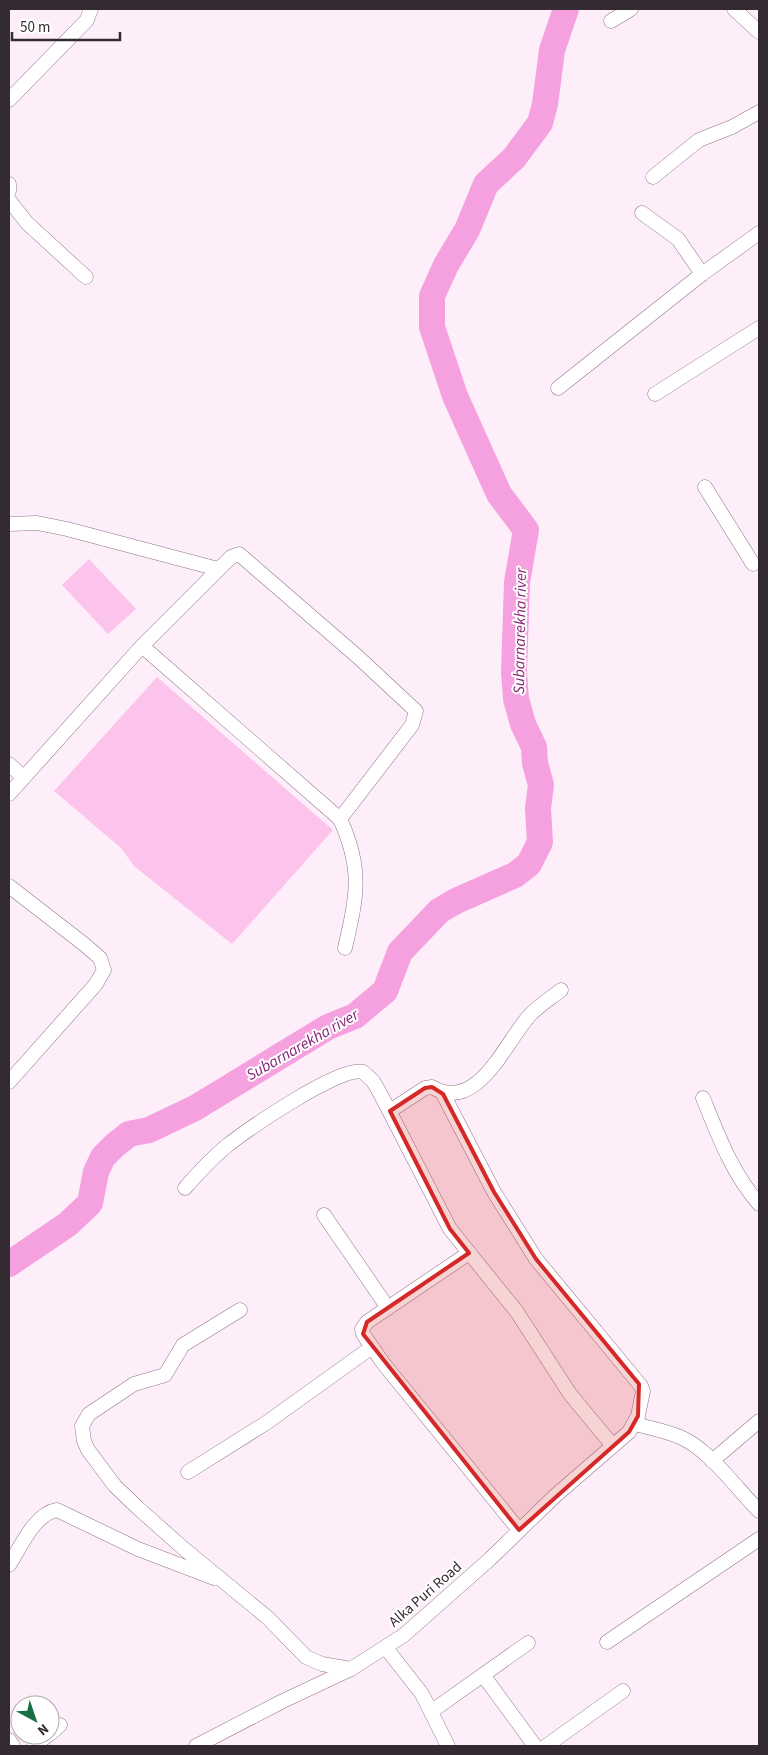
<svg xmlns="http://www.w3.org/2000/svg" width="768" height="1755" viewBox="0 0 768 1755" font-family="'Source Sans 3',sans-serif">
<rect width="100%" height="100%" fill="#feeef9"/>
<g fill="#fcc4ed">
<polygon points="89,559 136,609 108,634 62,585"/>
<polygon points="157,677 333,830 232,944 134,866 121,848 54,791"/>
</g>
<g fill="none" stroke-linecap="round" stroke-linejoin="round">
<polyline stroke="#f5a1e0" stroke-width="26" points="9,1264 68,1224 90,1203 96,1172 103,1157 114,1146 129,1134 149,1130 195,1108 328,1027 355,1016 385,991 400,952 439,911 456,901 515,875 529,864 540,842 538,808 541,785 535,763 534,747 523,724 516,699 514,672 517,582 526,530 499,494 455,396 432,327 432,296 446,265 467,230 486,184 514,158 540,123 545,104 552,50 566,9"/>
<defs>
<g id="minor">
<polyline points="734,9 759,32"/>
<polyline points="611,21 631,9"/>
<polyline points="9,100 87,20 91,9"/>
<polyline points="653,177 699,140 732,127 759,112"/>
<polyline points="9,184 9,191"/>
<polyline points="9,200 27,223 86,277"/>
<polyline points="642,213 678,239 702,274"/>
<polyline points="558,388 702,274 759,233"/>
<polyline points="655,394 759,328"/>
<polyline points="705,487 753,564"/>
<polyline points="9,524 37,523 67,529 218,569"/>
<path d="M142,646L340,819C363,869 357,896 345,948"/>
<polyline points="9,764 23,777"/>
<polyline points="9,794 142,646 231,557 239,554 358,657 416,711 412,725 340,819"/>
<polyline points="9,886 85,945 100,958 104,970 96,984 9,1082"/>
<path d="M703,1098C718,1135 732,1173 759,1204"/>
<path d="M390,1111L425,1088L432,1087C477,1114 505,1043 529,1016C538,1006 551,998 561,990"/>
<path d="M185,1188C199,1172 213,1157 229,1144C250,1128 341,1065 363,1072L373,1081L381,1095L450,1229L517,1312L570,1394L613,1446"/>
<polyline points="324,1215 388,1308"/>
<polyline points="469,1253 367,1322 362,1329 363,1334 383,1363 519,1530"/>
<polyline points="240,1310 183,1345 165,1375 134,1384 89,1414 82,1426 84,1441 88,1450 115,1486 138,1508 183,1548 268,1618 306,1657 322,1664 351,1669"/>
<path d="M635,1424C650,1428 666,1431 680,1437C709,1449 737,1489 759,1511"/>
<polyline points="712,1461 759,1421"/>
<polyline points="188,1472 266,1423 372,1347"/>
<path d="M9,1565C21,1547 34,1514 57,1510L138,1549L214,1578"/>
<polyline points="607,1642 759,1539"/>
<polyline points="386,1648 422,1694 448,1746"/>
<polyline points="483,1675 535,1746"/>
<polyline points="432,1711 528,1643"/>
<polyline points="50,1734 60,1725"/>
<polyline points="9,1740 13,1746"/>
<polyline points="34,1746 48,1735"/>
<polyline points="196,1746 283,1701 351,1669 404,1635 490,1559 556,1495 629,1432 638,1416 643,1391 641,1386 536,1259 494,1192 443,1094"/>
<polyline points="546,1746 623,1691"/>
</g>
</defs>
<use href="#minor" stroke="#8e7687" stroke-width="15"/>
<use href="#minor" stroke="#fff" stroke-width="14"/>
</g>
<path fill="#d62828" fill-opacity="0.2" stroke="#d62828" stroke-width="4" stroke-linejoin="round" d="M432,1087L443,1094L494,1192L536,1259L639,1384L638,1416L629,1432L519,1530L363,1334L367,1322L469,1253L450,1229L390,1111L425,1088Z"/>
<g text-anchor="middle" stroke-width="4" stroke-linejoin="round" paint-order="stroke">
<g font-size="15" fill="#342a31" stroke="#fff">
<text transform="translate(425 1594) rotate(-41)" y="5">Alka Puri Road</text>
</g>
<g font-size="16" font-style="italic" fill="#852674" stroke="#fff">
<text transform="translate(519 631) rotate(-89)" y="6">Subarnarekha river</text>
<text transform="translate(302 1044) rotate(-30)" y="6">Subarnarekha river</text>
</g>
</g>
<rect width="768" height="1755" fill="none" stroke="#342a31" stroke-width="20"/>
<g transform="translate(35 1720) rotate(140)"><circle r="24" fill="#ffffff" stroke="#aeaaad"/>
<path d="M0-4L9 19L0 12L-9 19Z" fill="#167044"/>
<text y="-8" font-size="14" font-weight="bold" text-anchor="middle" fill="#342a31">N</text>
</g>
<path d="M12 32v8h108v-8" fill="none" stroke="#342a31" stroke-width="2.5"/>
<text x="20" y="32" font-size="15" fill="#342a31" stroke="#ffffff" stroke-width="4" paint-order="stroke">50 m</text>
</svg>
